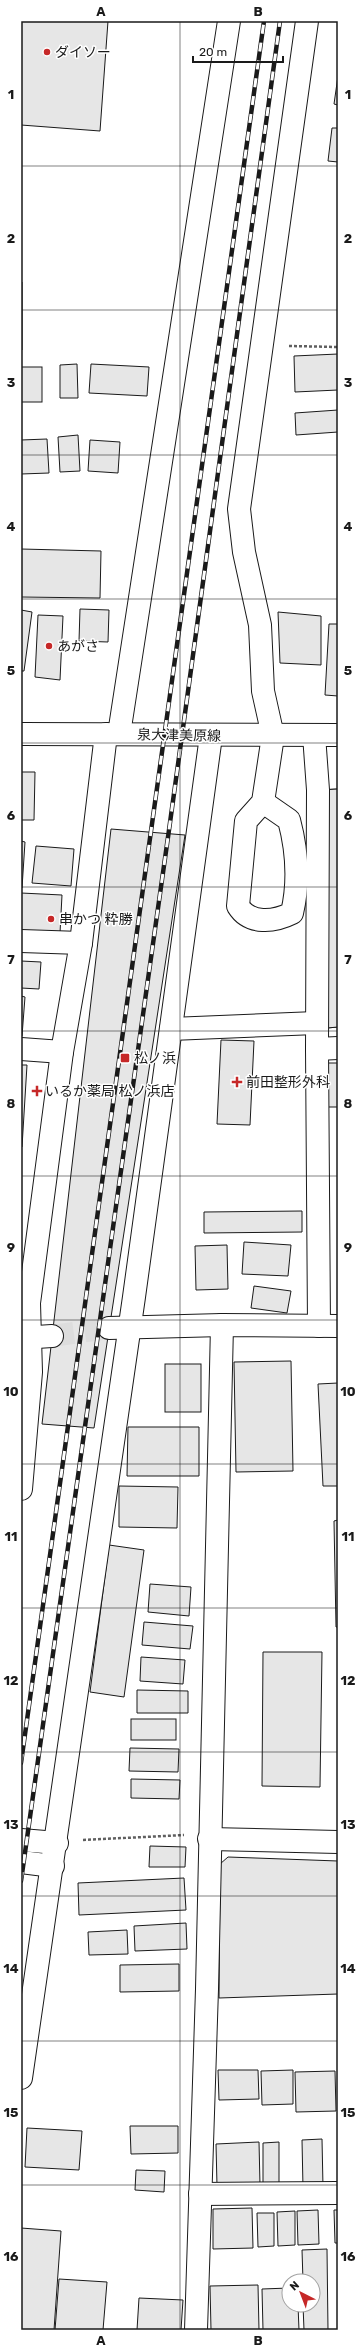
<svg xmlns="http://www.w3.org/2000/svg" width="359" height="2351" viewBox="0 0 359 2351" font-family="Rubik,'Noto Sans JP',sans-serif">
<rect width="100%" height="100%" fill="#fff"/>
<g fill="#e6e6e6" stroke="#1a1a1a">
<polygon points="21,21 108,21 100,131 21,125"/>
<polygon points="338,76 338,105 334,104"/>
<polygon points="332,128 338,128 338,162 328,161"/>
<polygon points="22,282 22,350 21,350 21,282"/>
<polygon points="338,354 338,390 295,392 294,356"/>
<polygon points="77,364 78,398 60,398 60,365"/>
<polygon points="91,364 149,367 147,396 89,393"/>
<rect x="21" y="367" width="21" height="35"/>
<polygon points="338,410 338,432 296,435 295,413"/>
<polygon points="78,435 80,471 60,472 58,437"/>
<polygon points="47,439 49,473 21,474 21,440"/>
<polygon points="90,440 120,442 118,473 88,471"/>
<polygon points="21,549 101,551 100,598 21,597"/>
<polygon points="80,609 109,610 108,642 79,641"/>
<polygon points="21,610 32,612 24,671 21,671"/>
<polygon points="278,612 321,616 321,665 280,663"/>
<polygon points="38,615 63,616 60,680 35,677"/>
<polygon points="329,624 338,624 338,696 325,695"/>
<polygon points="21,772 35,772 34,820 21,820"/>
<polygon points="338,789 338,1027 327,1028 318,790"/>
<polygon points="338,789 338,1027 327,1028 318,790"/>
<polygon points="111,829 185,835 94,1428 42,1424"/>
<polygon points="21,841 25,842 22,888 21,888"/>
<polygon points="36,846 74,849 71,886 32,883"/>
<polygon points="21,893 62,895 60,933 21,932"/>
<polygon points="21,961 41,962 39,989 21,988"/>
<polygon points="21,996 25,997 22,1036 21,1036"/>
<polygon points="221,1040 254,1041 250,1125 217,1124"/>
<polygon points="327,1063 338,1063 338,1107 328,1107"/>
<polygon points="21,1065 27,1065 22,1147 21,1147"/>
<polygon points="302,1211 302,1232 204,1233 204,1212"/>
<polygon points="244,1242 291,1245 288,1276 242,1274"/>
<polygon points="227,1245 228,1289 196,1290 195,1246"/>
<polygon points="254,1286 291,1291 287,1313 251,1308"/>
<polygon points="291,1361 293,1471 236,1472 234,1362"/>
<rect x="165" y="1364" width="36" height="48"/>
<polygon points="338,1383 338,1486 323,1486 318,1384"/>
<polygon points="128,1427 199,1427 199,1476 127,1476"/>
<polygon points="119,1486 178,1487 177,1528 119,1527"/>
<polygon points="338,1520 338,1627 336,1627 334,1521"/>
<polygon points="109,1545 144,1550 124,1697 90,1692"/>
<polygon points="150,1584 191,1587 189,1616 148,1612"/>
<polygon points="144,1622 193,1626 190,1649 142,1645"/>
<polygon points="263,1652 322,1652 320,1787 262,1786"/>
<polygon points="141,1657 185,1660 183,1684 140,1681"/>
<polygon points="137,1690 188,1691 188,1713 137,1713"/>
<rect x="131" y="1719" width="45" height="21"/>
<polygon points="130,1748 179,1749 178,1772 129,1771"/>
<polygon points="131,1779 180,1780 179,1799 131,1798"/>
<polygon points="150,1846 186,1847 185,1867 149,1867"/>
<polygon points="228,1857 338,1861 338,1994 219,1998 220,1864"/>
<polygon points="184,1878 186,1910 79,1915 78,1883"/>
<polygon points="186,1923 187,1949 135,1951 134,1926"/>
<polygon points="127,1930 128,1954 89,1955 88,1932"/>
<polygon points="179,1964 179,1991 120,1992 120,1965"/>
<polygon points="218,2070 258,2070 259,2099 219,2100"/>
<polygon points="293,2070 293,2104 262,2105 261,2071"/>
<polygon points="335,2071 336,2111 296,2112 295,2072"/>
<polygon points="130,2126 178,2126 178,2153 131,2154"/>
<polygon points="27,2128 82,2131 79,2170 25,2167"/>
<polygon points="322,2139 323,2187 303,2188 302,2140"/>
<polygon points="259,2142 260,2185 217,2186 216,2144"/>
<polygon points="279,2142 279,2184 263,2185 263,2143"/>
<polygon points="136,2170 165,2171 164,2192 135,2190"/>
<polygon points="252,2208 253,2248 213,2249 213,2209"/>
<polygon points="318,2210 319,2244 298,2245 297,2211"/>
<polygon points="334,2210 338,2210 338,2243 335,2243"/>
<polygon points="295,2211 295,2245 278,2246 277,2212"/>
<polygon points="257,2213 274,2213 274,2246 258,2247"/>
<polygon points="21,2228 61,2231 54,2330 21,2330"/>
<polygon points="327,2249 328,2330 304,2330 303,2305 313,2305 313,2281 303,2281 302,2250"/>
<polygon points="59,2279 107,2282 103,2330 55,2330"/>
<polygon points="258,2285 259,2330 211,2330 210,2286"/>
<polygon points="289,2288 289,2305 298,2305 299,2330 263,2330 262,2289"/>
<polygon points="139,2298 183,2300 181,2330 137,2330"/>
</g>
<g fill="none" stroke-linecap="round" stroke-linejoin="round">
<polyline stroke="#ddd" stroke-width="22" stroke-dasharray="22 11" stroke-linecap="butt" points="52,1336 109,1328"/>
<defs>
<g id="minor">
<polyline points="119,734 229,21"/>
<polyline points="314,735 318,790 317,1049"/>
<path d="M263,802L289,820C297,850 299,883 292,913C274,922 250,925 238,906L246,821L263,802L273,736L263,691L260,625L244,552L239,509L307,21"/>
<polyline points="21,941 81,943"/>
<polyline points="171,1029 316,1023"/>
<polyline points="21,1049 62,1052"/>
<polyline points="319,1326 317,1049 338,1048"/>
<polyline points="109,1328 222,1325 338,1326"/>
<polyline points="21,1338 52,1336"/>
<polyline points="21,1489 31,1372 29,1303 62,1052 81,943 106,734"/>
<polyline points="209,1839 338,1842"/>
<polyline points="21,1840 57,1843"/>
<polyline points="21,1862 53,1866"/>
<polyline points="21,2078 134,1297 211,736"/>
<polyline points="200,2194 338,2193"/>
<polyline points="196,2330 207,1989 222,1325"/>
</g>
<polyline id="major" points="21,734 338,735"/>
</defs>
<use href="#minor" stroke="#1a1a1a" stroke-width="24"/>
<use href="#major" stroke="#1a1a1a" stroke-width="24"/>
<g stroke="#5f5f5f" stroke-width="2.5" stroke-dasharray="3 2" stroke-linecap="butt">
<polyline points="289,346 338,347"/>
<polyline points="83,1840 184,1835"/>
</g>
<use href="#minor" stroke="#fff" stroke-width="22"/>
<use href="#major" stroke="#fff" stroke-width="22"/>
<defs>
<g id="rail">
<polyline points="21,1763 264,21"/>
<polyline points="21,1881 169,830 280,21"/>
</g>
</defs>
<use href="#rail" stroke="#1a1a1a" stroke-width="4.5"/>
<use href="#rail" stroke="#fff" stroke-width="3" stroke-dasharray="9" stroke-linecap="butt"/>
</g>
<path fill="none" stroke="#1a1a1a" stroke-width="1" stroke-opacity="0.55" d="M180,21V2330M21,166H338M21,310H338M21,455H338M21,599H338M21,743H338M21,887H338M21,1031H338M21,1176H338M21,1320H338M21,1464H338M21,1608H338M21,1752H338M21,1896H338M21,2041H338M21,2185H338"/>
<g fill="#c62828" stroke="#fff" stroke-width="1.5">
<circle cx="47" cy="52" r="4"/>
<circle cx="49" cy="646" r="4"/>
<circle cx="51" cy="919" r="4"/>
<rect x="120" y="1053" width="10" height="10" rx="2"/>
<path d="M235 1076h4v4h4v4h-4v4h-4v-4h-4v-4h4z"/>
<path d="M35 1085h4v4h4v4h-4v4h-4v-4h-4v-4h4z"/>
</g>
<g text-anchor="middle" stroke-width="3" stroke-linejoin="round" paint-order="stroke">
<g font-size="14" fill="#1a1a1a" stroke="#fff" text-anchor="start">
<text x="55" y="57">ダイソー</text>
<text x="57" y="651">あがさ</text>
<text x="59" y="924">串かつ 粋勝</text>
<text x="134" y="1063">松ノ浜</text>
<text x="246" y="1087">前田整形外科</text>
<text x="45" y="1096">いるか薬局 松ノ浜店</text>
</g>
<g font-size="14" fill="#1a1a1a" stroke="#fff">
<text transform="translate(179 735) rotate(1)" y="5">泉大津美原線</text>
</g>
</g>
<rect width="359" height="2351" fill="none" stroke="#ffffff" stroke-width="44"/>
<g transform="translate(301 2293) rotate(318)"><circle r="19" fill="#ffffff" stroke="#a3a3a3"/>
<path d="M0-3L7 15L0 10L-7 15Z" fill="#c62828"/>
<text y="-6" font-size="11" font-weight="bold" text-anchor="middle" fill="#1a1a1a">N</text>
</g>
<path d="M193 56v6h90v-6" fill="none" stroke="#1a1a1a" stroke-width="2"/>
<text x="199" y="56" font-size="12" fill="#1a1a1a" stroke="#ffffff" stroke-width="3" paint-order="stroke">20 m</text>
<rect x="22" y="22" width="315" height="2307" fill="none" stroke="#1a1a1a" stroke-width="1.5"/>
<g font-size="13" text-anchor="middle" font-weight="bold" fill="#1a1a1a">
<text x="101" y="16">A</text>
<text x="258" y="16">B</text>
<text x="11" y="99">1</text>
<text x="348" y="99">1</text>
<text x="11" y="243">2</text>
<text x="348" y="243">2</text>
<text x="11" y="387">3</text>
<text x="348" y="387">3</text>
<text x="11" y="531">4</text>
<text x="348" y="531">4</text>
<text x="11" y="675">5</text>
<text x="348" y="675">5</text>
<text x="11" y="820">6</text>
<text x="348" y="820">6</text>
<text x="11" y="964">7</text>
<text x="348" y="964">7</text>
<text x="11" y="1108">8</text>
<text x="348" y="1108">8</text>
<text x="11" y="1252">9</text>
<text x="348" y="1252">9</text>
<text x="11" y="1396">10</text>
<text x="348" y="1396">10</text>
<text x="11" y="1541">11</text>
<text x="348" y="1541">11</text>
<text x="11" y="1685">12</text>
<text x="348" y="1685">12</text>
<text x="11" y="1829">13</text>
<text x="348" y="1829">13</text>
<text x="11" y="1973">14</text>
<text x="348" y="1973">14</text>
<text x="11" y="2117">15</text>
<text x="348" y="2117">15</text>
<text x="11" y="2261">16</text>
<text x="348" y="2261">16</text>
<text x="101" y="2345">A</text>
<text x="258" y="2345">B</text>
</g>
</svg>
